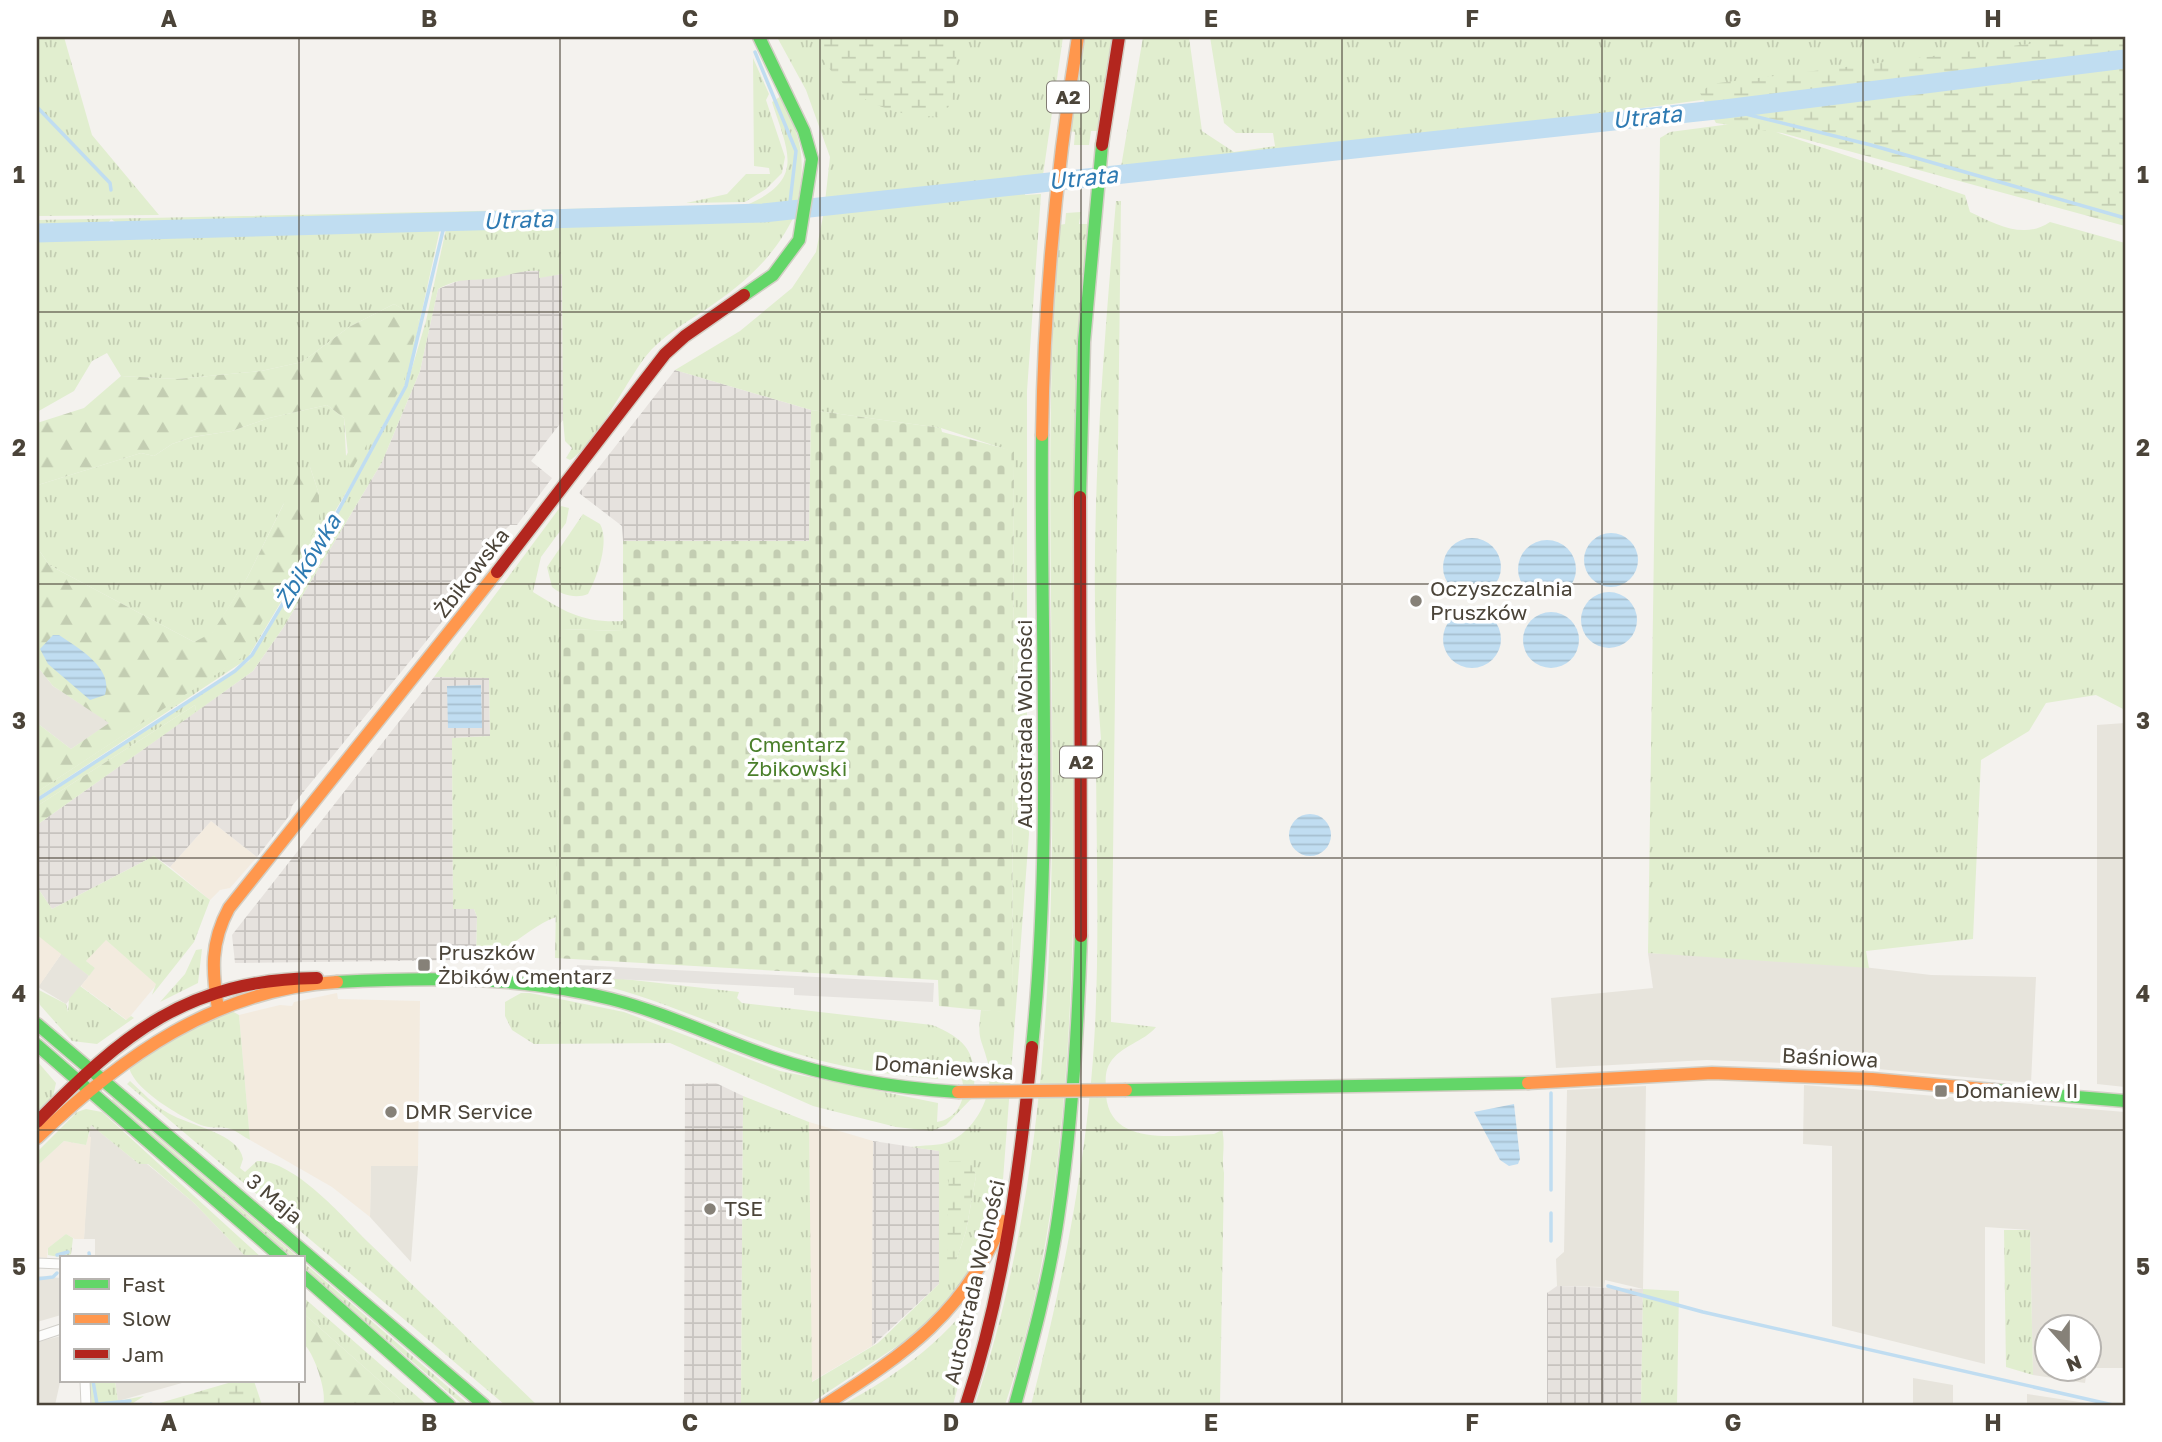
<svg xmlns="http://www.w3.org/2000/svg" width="2162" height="1442" viewBox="0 0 2162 1442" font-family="'Golos Text',sans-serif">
<defs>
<pattern id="industrial-grid" width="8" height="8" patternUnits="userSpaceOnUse" patternTransform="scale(1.75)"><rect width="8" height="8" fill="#e6e2de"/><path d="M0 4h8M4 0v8" fill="none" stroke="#c7c3bf"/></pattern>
<pattern id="grass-tufts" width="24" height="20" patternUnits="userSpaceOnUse" patternTransform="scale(1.75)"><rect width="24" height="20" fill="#e1eecf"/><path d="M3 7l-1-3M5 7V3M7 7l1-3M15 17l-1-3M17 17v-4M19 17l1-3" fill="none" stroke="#c3cdb2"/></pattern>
<pattern id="forest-firs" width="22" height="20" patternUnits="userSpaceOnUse" patternTransform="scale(1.75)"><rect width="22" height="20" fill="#e1eecf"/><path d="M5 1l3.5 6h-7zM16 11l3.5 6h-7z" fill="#c3cdb2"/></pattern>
<pattern id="wetland-marsh" width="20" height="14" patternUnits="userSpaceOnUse" patternTransform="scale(1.75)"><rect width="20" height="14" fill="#e1eecf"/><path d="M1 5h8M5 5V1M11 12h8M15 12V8" fill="none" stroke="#c3cdb2"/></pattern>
<pattern id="cemetery-stones" width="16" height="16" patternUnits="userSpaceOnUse" patternTransform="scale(1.75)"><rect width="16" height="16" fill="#e1eecf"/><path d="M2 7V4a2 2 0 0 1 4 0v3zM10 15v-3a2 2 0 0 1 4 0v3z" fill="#c3cdb2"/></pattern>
<pattern id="water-rules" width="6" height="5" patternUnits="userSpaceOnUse" patternTransform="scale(1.75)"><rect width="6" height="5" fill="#c0ddf1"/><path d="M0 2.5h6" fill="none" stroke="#a6bfcf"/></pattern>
</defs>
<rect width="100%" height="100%" fill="#f4f2ee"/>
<g fill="#e7e4dc">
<polygon points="37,666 53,686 110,723 71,749 37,723"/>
<polygon points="2125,723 2125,1087 2097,1084 2097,725"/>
<polygon points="62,953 89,976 66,1004 38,987"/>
<polygon points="1648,953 1804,960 1931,975 2036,977 2031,1083 1834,1065 1707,1060 1556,1068 1551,998 1653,988"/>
<polygon points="1804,1085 2125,1112 2125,1368 2089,1368 2088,1326 2046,1326 2046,1368 2087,1369 2085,1383 2033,1375 2030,1230 1985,1227 1985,1364 1832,1326 1832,1146 1803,1144"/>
<polygon points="1646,1086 1643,1289 1605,1280 1604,1287 1557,1286 1556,1259 1564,1252 1567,1090"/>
<polygon points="90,1124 139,1164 147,1164 194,1203 247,1258 95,1258 95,1239 84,1239"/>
<polygon points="371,1166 418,1166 411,1262 370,1217"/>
<polygon points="37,1276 61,1278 61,1315 37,1322"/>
<polygon points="61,1336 61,1378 55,1405 37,1405 37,1342"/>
<polygon points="1913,1378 1953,1385 1953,1405 1913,1405"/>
<polygon points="115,1381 189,1381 118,1401"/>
<polygon points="2027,1394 2086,1403 2086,1405 2027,1405"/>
</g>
<g fill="#f3ebdf">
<polygon points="211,821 257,857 230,888 220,890 210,900 170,867"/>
<polygon points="37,935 62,953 37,989"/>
<polygon points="105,939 157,984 127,1020 81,986 95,968 86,961"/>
<polygon points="337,993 338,999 420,1001 418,1166 371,1166 370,1217 332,1187 250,1140 239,1015 280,1005 292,1006 294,1002"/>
<polygon points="809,1122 873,1141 872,1346 811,1382"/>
<polygon points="88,1136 91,1137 84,1239 75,1239 66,1234 48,1248 47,1258 37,1257 37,1166 64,1141 86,1145"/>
</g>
<g fill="url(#industrial-grid)">
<polygon points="522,270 539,271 539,277 562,274 563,420 531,461 552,478 517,525 510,525 506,529 506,539 476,580 292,806 289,816 257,857 211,821 170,867 154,856 52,909 37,887 37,825 253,671 283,628 382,462 420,371 438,289 466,278 493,278"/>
<polygon points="675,370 811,410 809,541 623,541 622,526 579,493"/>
<polygon points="434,677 489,677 490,736 452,738 453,909 474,909 477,917 476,960 235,963 232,935"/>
<polygon points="716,1083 743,1096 741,1405 684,1405 685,1084"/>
<polygon points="873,1141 939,1151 939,1284 872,1346"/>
<polygon points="1557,1286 1643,1289 1641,1405 1547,1405 1547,1293"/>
</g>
<g fill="url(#grass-tufts)" fill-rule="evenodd">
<polygon points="37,37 64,37 92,135 159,215 37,216"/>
<path d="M777,37H1063L1043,175L1026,178L1025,195L1041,194L1027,391V731L1024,736L1029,834L1003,1180L976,1262L947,1303L917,1333L808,1405H741L743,1096L809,1122L812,1382L878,1343L939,1284V1151L911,1147C922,1145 939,1146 949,1142C977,1129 995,1093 988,1063C981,1036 977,1041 981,1010L1012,1012L1014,452L941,428L811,410L675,370L740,331L792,288L816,252L824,211L830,157L806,90ZM970,1161L976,1176L966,1231L956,1261Z"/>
<polygon points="1084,37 1113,37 1097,131 1091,131 1089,145 1074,145 1075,132 1070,131"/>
<path d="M1143,37H1189L1202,131L1234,152L1275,146L1273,133H1236L1224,123L1210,37H2125C1792,88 1457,139 1121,167Z"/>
<polygon points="753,58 769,94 766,100 785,157 782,173 766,189 745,202 686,203 727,194 746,174 770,174 769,168 754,166"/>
<path d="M781,96C801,138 807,157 797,204L721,210L120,225L111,219L106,226L37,227V220C273,216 510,210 746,205C807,180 787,150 772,102Z"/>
<path d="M1746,122L1965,195L1970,212C1995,224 2024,240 2050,222L2125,243V710L2096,695L2046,703L2029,731L1981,760L1973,939L1866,951L1869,968L1648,953L1660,138L1670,132Z"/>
<path d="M1116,201H1121L1111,1022L1156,1027C1144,1042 1121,1045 1110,1063C1104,1072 1106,1084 1106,1095C1110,1148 1178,1135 1214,1134L1222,1130C1226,1145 1221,1158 1224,1173L1220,1405H1031C1057,1305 1078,1205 1089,1102C1102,985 1096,864 1096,746L1101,739C1086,560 1101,380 1116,201Z"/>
<path d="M1081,212L1079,224H1087C1084,409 1080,594 1076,779C1072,989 1072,1204 1005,1405H975C1100,1027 1028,614 1059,225L1065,224L1066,213Z"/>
<path d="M795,214C775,257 744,284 705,310C685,323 661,337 646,356C627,380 594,447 570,460L566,458L572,448L565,441L563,420L562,274L539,278V271C522,270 510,275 494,278C469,282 463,276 438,289L420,371L382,462L283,628L253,671L196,712L195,705L37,806V802L249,661L319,547L406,388L426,321L446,229L716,221Z"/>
<polygon points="440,229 406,383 353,481 247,659 37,798 37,792 240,658 279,590 319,494 310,467 283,505 247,578 212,634 194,642 49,565 37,547 38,485 141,453 154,456 172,444 193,437 232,431 269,418 327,405 344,418 346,456 419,319 394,304 349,327 302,362 261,371 177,379 121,376 107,353 92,361 74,391 37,412 37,239"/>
<path d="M561,506L569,508L566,523L541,557L533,592C567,613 583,623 624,621L623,631L561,629L556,917C526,928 508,954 476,960L477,917L474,909H453L452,738L490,736L489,678L434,677Z"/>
<path d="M583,514L600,524C610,542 597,577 588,594C576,599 561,595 552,587L547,567Z"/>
<polygon points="154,856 210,900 194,942 152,995 156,984 106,940 86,961 95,968 89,976 37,935 37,887 52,909"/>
<polygon points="202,949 198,983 160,1002 185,974 196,950"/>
<path d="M597,976L739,992L737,998L742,1003L932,1025C970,1040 978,1057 973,1097L946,1125L932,1131L896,1127L813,1106L670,1043L534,1044L512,1030L505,1016V1002L521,993H530L624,1012L780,1071L938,1103L937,1122C967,1117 972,1078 949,1060L938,1061V1079C891,1075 846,1069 801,1055C732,1034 668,1001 597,984L594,980Z"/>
<polygon points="80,986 126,1020 131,1016 134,1018 97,1044 72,1041 40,1005 37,989 66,1004 68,1012 69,999"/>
<path d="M230,1010L239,1015L250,1140C244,1137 238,1132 231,1129C223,1126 212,1129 204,1126C183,1119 131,1088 129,1066L173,1033Z"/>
<polygon points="37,1061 56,1083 52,1101 37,1116"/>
<path d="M130,1081C142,1092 154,1105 168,1113C190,1126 239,1133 243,1159L240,1168L245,1172L257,1161C294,1160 343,1217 368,1242L537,1405H505L127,1084Z"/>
<polygon points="113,1099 299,1258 292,1258 111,1101"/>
<polygon points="86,1109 102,1112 262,1258 247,1258 194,1203 148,1164 139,1164 91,1125 86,1145 64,1141 37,1166 37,1152 77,1112"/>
<polygon points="2004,1230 2030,1230 2033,1375 2006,1367"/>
<polygon points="66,1234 73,1238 71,1254 65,1258 48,1255 48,1248"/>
<polygon points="303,1262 469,1405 463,1405 303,1268"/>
<path d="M986,1280L953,1405H842C898,1375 954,1335 986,1280Z"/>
<polygon points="1643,1289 1679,1291 1677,1405 1641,1405"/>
<polygon points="303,1297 427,1405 407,1405 303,1313"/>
<polygon points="89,1381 115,1381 118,1401 144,1396 130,1405 92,1405"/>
</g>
<g fill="url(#forest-firs)">
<polygon points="394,304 419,318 403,384 350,473 344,418 327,405 269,418 232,431 192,437 172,444 154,456 141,453 38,485 37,490 37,423 84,408 121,376 177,379 261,371 302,362 349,327"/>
<polygon points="310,467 319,494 319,523 241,658 37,792 37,723 71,749 109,723 53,686 37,666 37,547 49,565 194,642 212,633 247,578 300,471"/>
<polygon points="195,705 196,712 37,825 37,806"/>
<path d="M303,1313L407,1405H323C328,1394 313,1349 303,1344Z"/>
</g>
<g fill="url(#wetland-marsh)">
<path d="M812,37H956C956,66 959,90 944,116C887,120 832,92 812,37Z"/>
<polygon points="2083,37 2125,37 2125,226 1782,133 1716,123 1700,93 1711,84"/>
<polygon points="949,1161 971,1161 976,1176 966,1231 956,1261 947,1268"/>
<polygon points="235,1381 254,1381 262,1405 153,1405"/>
</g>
<polygon fill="url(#cemetery-stones)" points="811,410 941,428 942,432 1014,451 1012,1013 939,1006 938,980 555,958 561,629 623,631 623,541 809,541"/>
<polygon fill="#e6e3df" points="577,965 934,983 933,1002 794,995 794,988 576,977"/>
<g fill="url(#water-rules)">
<circle cx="1611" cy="560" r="27"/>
<circle cx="1472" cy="567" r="29"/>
<circle cx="1547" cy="569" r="29"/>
<circle cx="1609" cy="620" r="28"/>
<circle cx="1472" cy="639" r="29"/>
<circle cx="1551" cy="640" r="28"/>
<path d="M53,635H59C78,648 114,668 105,695L90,700L48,664L40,649Z"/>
<polygon points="481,685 482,728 448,728 447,686"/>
<circle cx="1310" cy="835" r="21"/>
<polygon points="1514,1104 1520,1159 1518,1164 1509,1166 1500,1160 1474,1112"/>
</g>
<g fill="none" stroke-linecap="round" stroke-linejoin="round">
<g stroke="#c0ddf1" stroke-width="3.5">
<polyline points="755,52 796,151 789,211"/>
<polyline points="37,107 110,183 111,190"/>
<polyline points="1725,109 1871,145 2125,218"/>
<polyline points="37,800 235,671 252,655 336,515 406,386 445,222"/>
<polyline points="1551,1093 1551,1190"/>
<polyline points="1551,1241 1551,1213"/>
<polyline points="89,1253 90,1258"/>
<polyline points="57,1255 68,1252"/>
<polyline points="37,1279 53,1277 57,1273"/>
<polyline points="1608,1286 1703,1312 2113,1405"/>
<polyline points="93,1381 97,1404 130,1401"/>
<polyline points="151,1404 153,1405"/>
</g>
<polyline stroke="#c0ddf1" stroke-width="19" points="37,233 763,213 1725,109 2125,59"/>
<defs>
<g id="street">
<polyline points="37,1263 61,1264"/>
<polyline points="37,1337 61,1329"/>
<polyline points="85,1381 86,1405"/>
</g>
<g id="fast">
<polyline points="744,295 773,275 799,240 812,159 804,131 759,37"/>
<polyline points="1080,497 1084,342 1102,145"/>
<path d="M337,982C428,977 522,976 611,999C666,1013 717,1038 771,1057C832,1078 894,1088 958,1092"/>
<polyline points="37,1024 484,1405"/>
<polyline points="37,1045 282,1258"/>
<path d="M1032,1047C1053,844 1040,639 1042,435"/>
<polyline points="1126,1090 1528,1083"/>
<polyline points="1994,1090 2125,1101"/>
<polyline points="303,1276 449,1405"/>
<path d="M1015,1405C1032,1343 1049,1281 1058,1218C1072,1124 1078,1030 1081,936"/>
</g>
<g id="slow">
<path d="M1042,435C1044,301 1056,170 1078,37"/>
<path d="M218,1009C212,971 210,943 229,908L497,572"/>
<polyline points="1528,1083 1712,1073 1872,1079 1994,1090"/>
<path d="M37,1138C121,1057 216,989 337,982"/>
<path d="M825,1405C908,1352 963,1314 1003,1221"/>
</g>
<g id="jam">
<polyline points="1102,145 1119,37"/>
<polyline points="1080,497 1081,936"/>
<polyline points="497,572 665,354 685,336 744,295"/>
<path d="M37,1122C124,1033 187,980 317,978"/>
<path d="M966,1405C1004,1290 1020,1167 1032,1047"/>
</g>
</defs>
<use href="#street" stroke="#d2d0cb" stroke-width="11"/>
<use href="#fast" stroke="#d3cfc5" stroke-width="15"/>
<use href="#slow" stroke="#d3cfc5" stroke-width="15"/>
<use href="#jam" stroke="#d3cfc5" stroke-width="15"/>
<use href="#street" stroke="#fdfdfc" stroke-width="9"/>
<use href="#fast" stroke="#63d668" stroke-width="12"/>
<use href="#slow" stroke="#ff974d" stroke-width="12"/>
<use href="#jam" stroke="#b3261e" stroke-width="12"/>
<defs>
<polyline id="slow-bridge" points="958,1092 1126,1090"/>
</defs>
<use href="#slow-bridge" stroke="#d3cfc5" stroke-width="15" stroke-linecap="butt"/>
<use href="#slow-bridge" stroke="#ff974d" stroke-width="12"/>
</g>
<path fill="none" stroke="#4b4439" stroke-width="2" stroke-opacity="0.55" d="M299,37V1258M560,37V1405M820,37V1405M1081,37V1405M1342,37V1405M1602,37V1405M1863,37V1405M37,312H2125M37,584H2125M37,858H2125M37,1130H2125M299,1381V1405"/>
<g fill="#868178" stroke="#fff" stroke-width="2.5">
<circle cx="1416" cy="601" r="7"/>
<rect x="417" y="958" width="14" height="14" rx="3.5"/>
<rect x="1934" y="1084" width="14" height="14" rx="3.5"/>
<circle cx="391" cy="1112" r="7"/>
<circle cx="710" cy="1209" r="7"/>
</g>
<g text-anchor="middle" stroke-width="7" stroke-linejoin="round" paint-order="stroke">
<g fill="#fff" stroke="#817c74" stroke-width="2">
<rect x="1047" y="81.5" width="42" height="31" rx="5"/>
<rect x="1060" y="746.5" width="42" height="31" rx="5"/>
</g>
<g font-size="19" font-weight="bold" fill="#4b4439">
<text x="1068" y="104">A2</text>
<text x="1081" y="769">A2</text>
</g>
<g font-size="21" fill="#4b4439" stroke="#fff">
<text transform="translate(472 573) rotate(-52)" y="7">Żbikowska</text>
<text transform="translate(1025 724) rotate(-90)" y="7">Autostrada Wolności</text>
<text transform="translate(1830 1058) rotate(3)" y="7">Baśniowa</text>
<text transform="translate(944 1068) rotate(4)" y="7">Domaniewska</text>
<text transform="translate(274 1199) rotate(40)" y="7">3 Maja</text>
<text transform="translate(975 1282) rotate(-77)" y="7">Autostrada Wolności</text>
</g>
<g font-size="21" fill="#4b4439" stroke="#fff" text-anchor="start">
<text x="1430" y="596">Oczyszczalnia<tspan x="1430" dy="24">Pruszków</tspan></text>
<text x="438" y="960">Pruszków<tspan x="438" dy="24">Żbików Cmentarz</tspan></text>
<text x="1955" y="1098">Domaniew II</text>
<text x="405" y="1119">DMR Service</text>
<text x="724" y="1216">TSE</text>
</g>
<g font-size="21" fill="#4a7f2a" stroke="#fff">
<text x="797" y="752">Cmentarz<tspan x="797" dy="24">Żbikowski</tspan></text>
</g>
<g font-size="23" font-style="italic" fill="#2e7ab2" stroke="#fff">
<text transform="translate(1647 117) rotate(-6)" y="8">Utrata</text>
<text transform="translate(1083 178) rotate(-6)" y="8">Utrata</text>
<text transform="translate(518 220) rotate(-2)" y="8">Utrata</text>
<text transform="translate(308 561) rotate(-59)" y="8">Żbikówka</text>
</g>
</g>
<rect width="2162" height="1442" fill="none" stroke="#ffffff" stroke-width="77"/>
<rect x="60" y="1256" width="245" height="126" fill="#ffffff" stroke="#b7b4b0" stroke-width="2"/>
<rect x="74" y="1279" width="35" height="10" fill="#63d668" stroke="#b7b4b0" stroke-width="2"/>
<text x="122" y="1292" font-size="21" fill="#4b4439">Fast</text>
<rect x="74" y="1314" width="35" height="10" fill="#ff974d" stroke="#b7b4b0" stroke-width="2"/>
<text x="122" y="1326" font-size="21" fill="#4b4439">Slow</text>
<rect x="74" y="1349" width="35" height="10" fill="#b3261e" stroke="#b7b4b0" stroke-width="2"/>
<text x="122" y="1362" font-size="21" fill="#4b4439">Jam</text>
<g transform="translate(2068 1348) rotate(159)"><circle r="33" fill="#ffffff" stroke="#b7b4b0" stroke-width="2"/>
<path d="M0-5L12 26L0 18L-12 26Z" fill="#868178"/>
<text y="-10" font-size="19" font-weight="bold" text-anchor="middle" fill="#4b4439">N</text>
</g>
<rect x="38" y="38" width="2086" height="1366" fill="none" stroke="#4b4439" stroke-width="2.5"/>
<g font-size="23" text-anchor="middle" font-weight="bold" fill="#4b4439">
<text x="169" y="27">A</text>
<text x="429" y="27">B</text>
<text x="690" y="27">C</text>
<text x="951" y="27">D</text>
<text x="1211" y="27">E</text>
<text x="1472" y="27">F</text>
<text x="1733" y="27">G</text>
<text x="1993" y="27">H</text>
<text x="19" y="183">1</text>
<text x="2143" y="183">1</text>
<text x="19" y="456">2</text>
<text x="2143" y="456">2</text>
<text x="19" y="729">3</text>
<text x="2143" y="729">3</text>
<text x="19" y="1002">4</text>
<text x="2143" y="1002">4</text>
<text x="19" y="1275">5</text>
<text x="2143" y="1275">5</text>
<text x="169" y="1431">A</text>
<text x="429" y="1431">B</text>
<text x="690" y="1431">C</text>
<text x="951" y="1431">D</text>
<text x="1211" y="1431">E</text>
<text x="1472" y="1431">F</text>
<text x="1733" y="1431">G</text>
<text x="1993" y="1431">H</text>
</g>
</svg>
